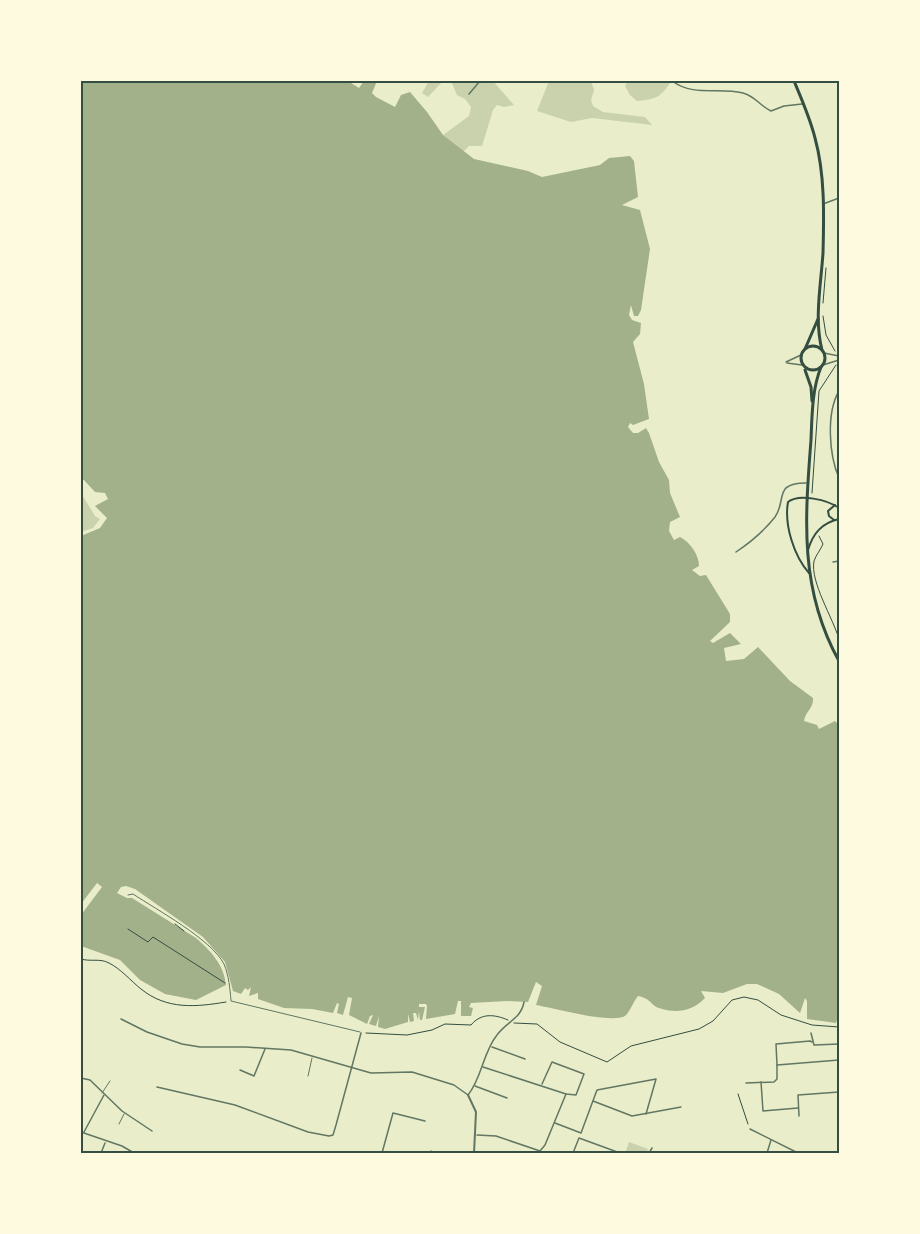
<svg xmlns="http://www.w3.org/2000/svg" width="920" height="1234" viewBox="0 0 920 1234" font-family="Cabin,sans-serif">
<rect width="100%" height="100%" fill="#e9edc9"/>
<g fill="#cad2ad">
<polygon points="429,81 443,81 428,97 422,93"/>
<polygon points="451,81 493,81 514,105 504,107 497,105 493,110 482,146 469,146 463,152 443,135 469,116 471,107 465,99 457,95"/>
<polygon points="549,81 591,81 594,90 591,100 593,106 603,112 645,117 652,125 592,118 571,122 537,111"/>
<path d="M628,81H669L670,83C660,98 655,99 637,101L630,95L625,86Z"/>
<polygon points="81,493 95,516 100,519 93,528 81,532"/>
<polygon points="629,1142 648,1149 646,1153 632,1153 626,1151"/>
</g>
<path fill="#a3b18a" d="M81,81H348L359,88L364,81H377L372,93L376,97L395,107L401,95L410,92L427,112L443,135L474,159L528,171L542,177L600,165L609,158L630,156L634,161L638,197L622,205L640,210L650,249L641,310L638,316H634L631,305L629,315L632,320L641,323L640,334L633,342L644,384L649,419L633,425L630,423L628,427L633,433H638L646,428L649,433L659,462L669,480L670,493L680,517L670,522L669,531L674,540L680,537C690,542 699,555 699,566L692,570L700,576L706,575L730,614V622L710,641L713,643L730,633L741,644L724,648L726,661L744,659L758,647L790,681L813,698C814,708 805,712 804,721L817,725L819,729L835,721L839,725V1014L836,1023L807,1019V1001L805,998L800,1013L779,994L757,984H747L723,993L701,991L705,998C693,1011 676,1014 659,1008C650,1005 652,999 638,996C633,1002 630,1012 625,1016C610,1024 555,1008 536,1005L542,986L536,982L528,1002L507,1001L471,1003L469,1007L473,1008L471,1016H461V1001H458L455,1014L426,1019L427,1006L426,1004H419V1007H425L422,1020H420L419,1011L418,1020L416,1013H413L414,1021L410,1022L408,1014V1022L385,1029L378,1027L379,1016L376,1026L369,1024L373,1015L370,1016L367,1024L349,1015L352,998L348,997L343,1015L337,1013L339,1004L337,1003L333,1013L312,1009L284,1008L258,999V993L249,996L251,987L248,990L245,988L241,994L233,991L225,962L203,937L135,889L126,886L121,887L117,893L127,898H132L196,938C211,951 224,965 226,985L196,1000L165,994L140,980L120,960L81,946V915L102,887L97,883L81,904V536L100,528L107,518L95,506L108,499L105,493L95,492L84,480H81Z"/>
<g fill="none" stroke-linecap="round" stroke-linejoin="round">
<g stroke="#344e41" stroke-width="1">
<polyline points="823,303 826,268"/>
<polyline points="823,316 826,335 835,351"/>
<polyline points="812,493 819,391 836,365"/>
<path d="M819,536L823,544C821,549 816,555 814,561C810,582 833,618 839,639"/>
<polyline points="175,924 184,931"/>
<polyline points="128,929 148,942 153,937 225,983"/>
<path d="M81,959C90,962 100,958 109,963C121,969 131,981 141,989C167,1010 196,1007 226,1002"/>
<polyline points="514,1023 537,1024 560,1042 607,1062 631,1046 699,1029 713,1021 732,1000 744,997 758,1000 781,1015 812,1025 839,1027"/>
<path d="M366,1033L407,1035L432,1030L445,1024L471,1025C481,1013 494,1014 508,1020"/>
<polyline points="738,1094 748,1124"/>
</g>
<g stroke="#617663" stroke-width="1">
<path d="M128,895L133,894C157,910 211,939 224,964C229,976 230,989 231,1001L360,1032"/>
<polyline points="308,1076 312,1058"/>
<polyline points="102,1093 110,1081"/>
<polyline points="119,1124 124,1114"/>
</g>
<g stroke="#617663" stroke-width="1.5">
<path d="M672,81C694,97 718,87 743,93C755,96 760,106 771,111L784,106L802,104"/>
<polyline points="469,94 480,81"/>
<polyline points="823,204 839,198"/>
<polyline points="824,353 839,356"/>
<polyline points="786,362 801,355"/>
<polyline points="787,363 802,365"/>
<polyline points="823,365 839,360"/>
<path d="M839,391C826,413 829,455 839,478"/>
<path d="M736,552C751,542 764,531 775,517C787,500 773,483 806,483"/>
<polyline points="833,562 839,561"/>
<path d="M121,1019L147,1032L182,1044L200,1047H246L291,1050L371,1073L412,1072L454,1085L468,1095C482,1078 483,1052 497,1035C506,1022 521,1019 524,1002"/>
<polyline points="811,1033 814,1045 839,1044"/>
<polyline points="492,1047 525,1059"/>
<polyline points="777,1065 776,1044 810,1041 812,1042"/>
<polyline points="483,1067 566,1094 576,1095 584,1074 552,1062 542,1084"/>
<polyline points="240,1070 254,1076 265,1049"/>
<polyline points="81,1078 90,1080 122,1111 152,1131"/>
<polyline points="761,1082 763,1111 798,1108"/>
<polyline points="746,1083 774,1082 777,1079 777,1065 839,1060"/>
<polyline points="475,1086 507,1098"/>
<polyline points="157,1087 235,1105 308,1132 329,1136 333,1135 336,1125 361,1033"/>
<polyline points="593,1101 632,1116 681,1107"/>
<polyline points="799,1116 798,1095 839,1092"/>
<polyline points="555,1123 581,1133 597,1090 656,1079 646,1114"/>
<polyline points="750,1129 798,1153"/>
<polyline points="81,1132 122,1146 134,1153"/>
<polyline points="84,1132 104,1095"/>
<polyline points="477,1135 496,1136 540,1151 545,1145 566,1094"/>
<polyline points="101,1153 105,1143"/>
<polyline points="195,1153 205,1153"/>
<polyline points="382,1153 393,1113 425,1121"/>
<polyline points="431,1153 431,1151"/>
<polyline points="573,1153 579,1138 620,1153"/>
<polyline points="628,1153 629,1153"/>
<polyline points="649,1153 652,1148"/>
<polyline points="767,1153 771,1140"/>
</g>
<polyline stroke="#617663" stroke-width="2" points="468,1095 476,1112 474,1153"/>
<g stroke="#344e41" stroke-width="2">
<polyline points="834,520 829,516 828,511 835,505"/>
<path d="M808,550C813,533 822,523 839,519"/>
<path d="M809,573C794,556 784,525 788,502C799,493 828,500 839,508"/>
</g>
<g stroke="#344e41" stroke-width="3">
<path d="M794,81C802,100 810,118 815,138C825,174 824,215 823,253C821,284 814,319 822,350"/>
<circle cx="813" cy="358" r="12"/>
<polyline points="805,349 818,319"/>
<path d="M821,367C812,389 812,416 811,440C805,518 799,589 839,661"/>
<polyline points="805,370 811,387 812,401"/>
</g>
</g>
<rect width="920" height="1234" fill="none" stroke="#fefae0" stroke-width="165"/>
<rect x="82" y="82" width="756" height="1070" fill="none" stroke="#344e41" stroke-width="2"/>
</svg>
